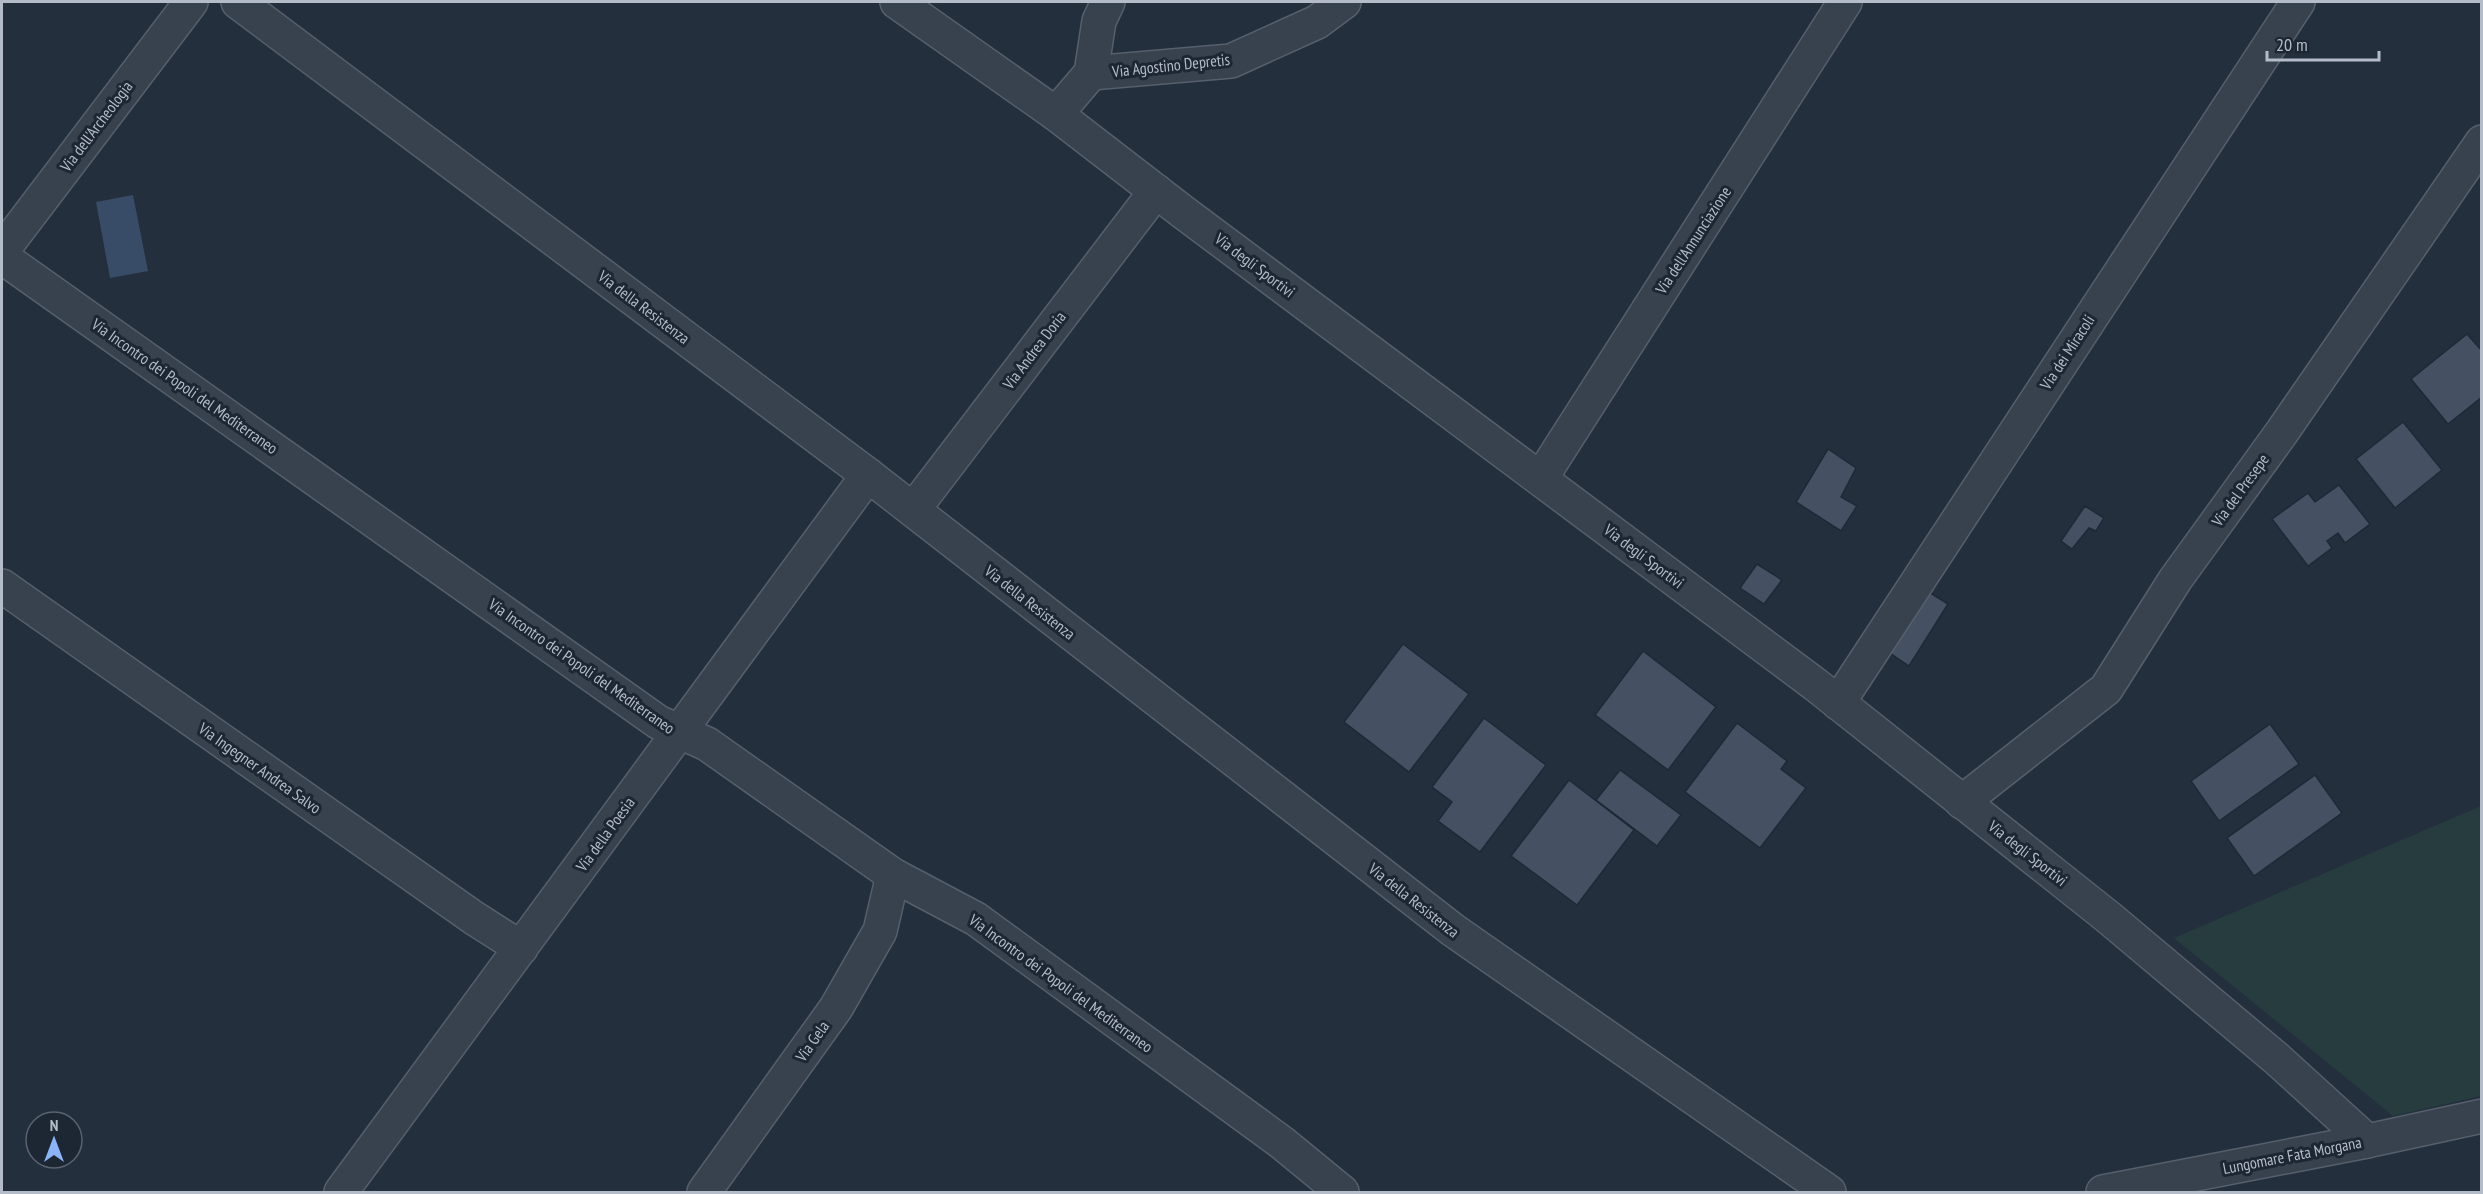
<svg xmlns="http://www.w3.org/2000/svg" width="2483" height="1194" viewBox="0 0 2483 1194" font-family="'PT Sans Narrow',sans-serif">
<rect width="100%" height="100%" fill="#242f3e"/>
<polygon fill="#263c3f" points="2481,806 2481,1096 2393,1116 2174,938"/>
<polygon fill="#394c67" points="133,195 148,271 110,278 96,202"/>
<g fill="#455162" stroke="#1f2835" stroke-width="1.5">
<polygon points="2467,334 2482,351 2482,397 2448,424 2411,379"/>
<polygon points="2403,422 2442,470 2395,508 2356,459"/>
<polygon points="1828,449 1856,468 1841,497 1857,506 1841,531 1796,502"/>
<polygon points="2339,485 2370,524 2345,543 2338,533 2327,541 2332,548 2308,566 2272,519 2308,493 2315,502"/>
<polygon points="2085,506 2104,518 2096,531 2089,528 2072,549 2061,541"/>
<polygon points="1757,564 1782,580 1764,604 1740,588"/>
<polygon points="1921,587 1948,604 1909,666 1881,647"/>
<polygon points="1403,644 1469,694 1409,772 1344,722"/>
<polygon points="1643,651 1716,707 1668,770 1595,715"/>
<polygon points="1484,718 1546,765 1480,852 1438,821 1452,802 1432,787"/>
<polygon points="1737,723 1787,761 1781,769 1806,788 1760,848 1685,792"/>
<polygon points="2270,724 2299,764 2219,821 2191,781"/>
<polygon points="1620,770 1681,815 1657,846 1596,800"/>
<polygon points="2315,775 2342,813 2254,876 2227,838"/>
<polygon points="1569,780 1634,830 1577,905 1511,856"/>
</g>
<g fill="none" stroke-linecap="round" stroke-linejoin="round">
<defs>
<g id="minor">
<polyline points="238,2 868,475 1453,930 1829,1192"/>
<polyline points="897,2 1056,114 1183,212 1816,685 2108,917 2277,1059 2367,1141"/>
<polyline points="1091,73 1231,61 1317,22 1344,2"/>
<polyline points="1056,114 1091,73 1099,21 1108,2"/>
<polyline points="2,251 191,2"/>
<polyline points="2,257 658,722 707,744 893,875 976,919 1281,1142 1342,1192"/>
<polyline points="1541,478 1845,2"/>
<polyline points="913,510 1156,191"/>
<polyline points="2,586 474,918 521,948"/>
<polyline points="1838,703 2298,2"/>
<polyline points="1962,802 2106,689 2175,580 2282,432 2482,142"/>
<polyline points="341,1192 868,475"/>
<polyline points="704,1192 836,1008 880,931 893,875"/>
<polyline points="2103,1192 2367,1141 2482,1116"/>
</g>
</defs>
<use href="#minor" stroke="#565f6c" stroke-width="36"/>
<use href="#minor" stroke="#38414e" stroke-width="33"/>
</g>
<g text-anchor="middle" stroke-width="6" stroke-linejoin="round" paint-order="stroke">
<g font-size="16" fill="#b4bcc9" stroke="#1d2633">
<text transform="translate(1171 65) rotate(-6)" y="6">Via Agostino Depretis</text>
<text transform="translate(96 126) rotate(-53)" y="6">Via dell'Archeologia</text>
<text transform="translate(1693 240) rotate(-57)" y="6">Via dell'Annunciazione</text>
<text transform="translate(1255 265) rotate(37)" y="6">Via degli Sportivi</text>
<text transform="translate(644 307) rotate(37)" y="6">Via della Resistenza</text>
<text transform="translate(1034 350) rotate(-53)" y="6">Via Andrea Doria</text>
<text transform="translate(2067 352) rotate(-57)" y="6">Via dei Miracoli</text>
<text transform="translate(185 386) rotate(35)" y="6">Via Incontro dei Popoli del Mediterraneo</text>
<text transform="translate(2240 490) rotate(-54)" y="6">Via del Presepe</text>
<text transform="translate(1644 556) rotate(37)" y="6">Via degli Sportivi</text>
<text transform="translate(1030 602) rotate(38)" y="6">Via della Resistenza</text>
<text transform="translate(582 666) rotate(35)" y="6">Via Incontro dei Popoli del Mediterraneo</text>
<text transform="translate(260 768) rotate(35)" y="6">Via Ingegner Andrea Salvo</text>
<text transform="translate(605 834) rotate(-54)" y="6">Via della Poesia</text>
<text transform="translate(2028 853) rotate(38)" y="6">Via degli Sportivi</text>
<text transform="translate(1414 900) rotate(38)" y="6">Via della Resistenza</text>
<text transform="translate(1061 983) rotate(36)" y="6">Via Incontro dei Popoli del Mediterraneo</text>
<text transform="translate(812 1041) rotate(-55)" y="6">Via Gela</text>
<text transform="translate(2292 1155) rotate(-11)" y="6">Lungomare Fata Morgana</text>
</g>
</g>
<rect width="2483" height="1194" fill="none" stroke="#b4bcc9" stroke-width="6"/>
<g transform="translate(54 1140)"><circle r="28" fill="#1d2633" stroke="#59626f" stroke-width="1.5"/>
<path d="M0-4.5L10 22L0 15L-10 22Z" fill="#8ab4f8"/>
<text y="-9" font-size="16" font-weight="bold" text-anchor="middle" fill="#b4bcc9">N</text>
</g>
<path d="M2267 51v9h112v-9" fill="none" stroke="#b4bcc9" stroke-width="3"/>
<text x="2276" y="51" font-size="18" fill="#b4bcc9" stroke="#1d2633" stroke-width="4.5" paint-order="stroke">20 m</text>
</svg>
